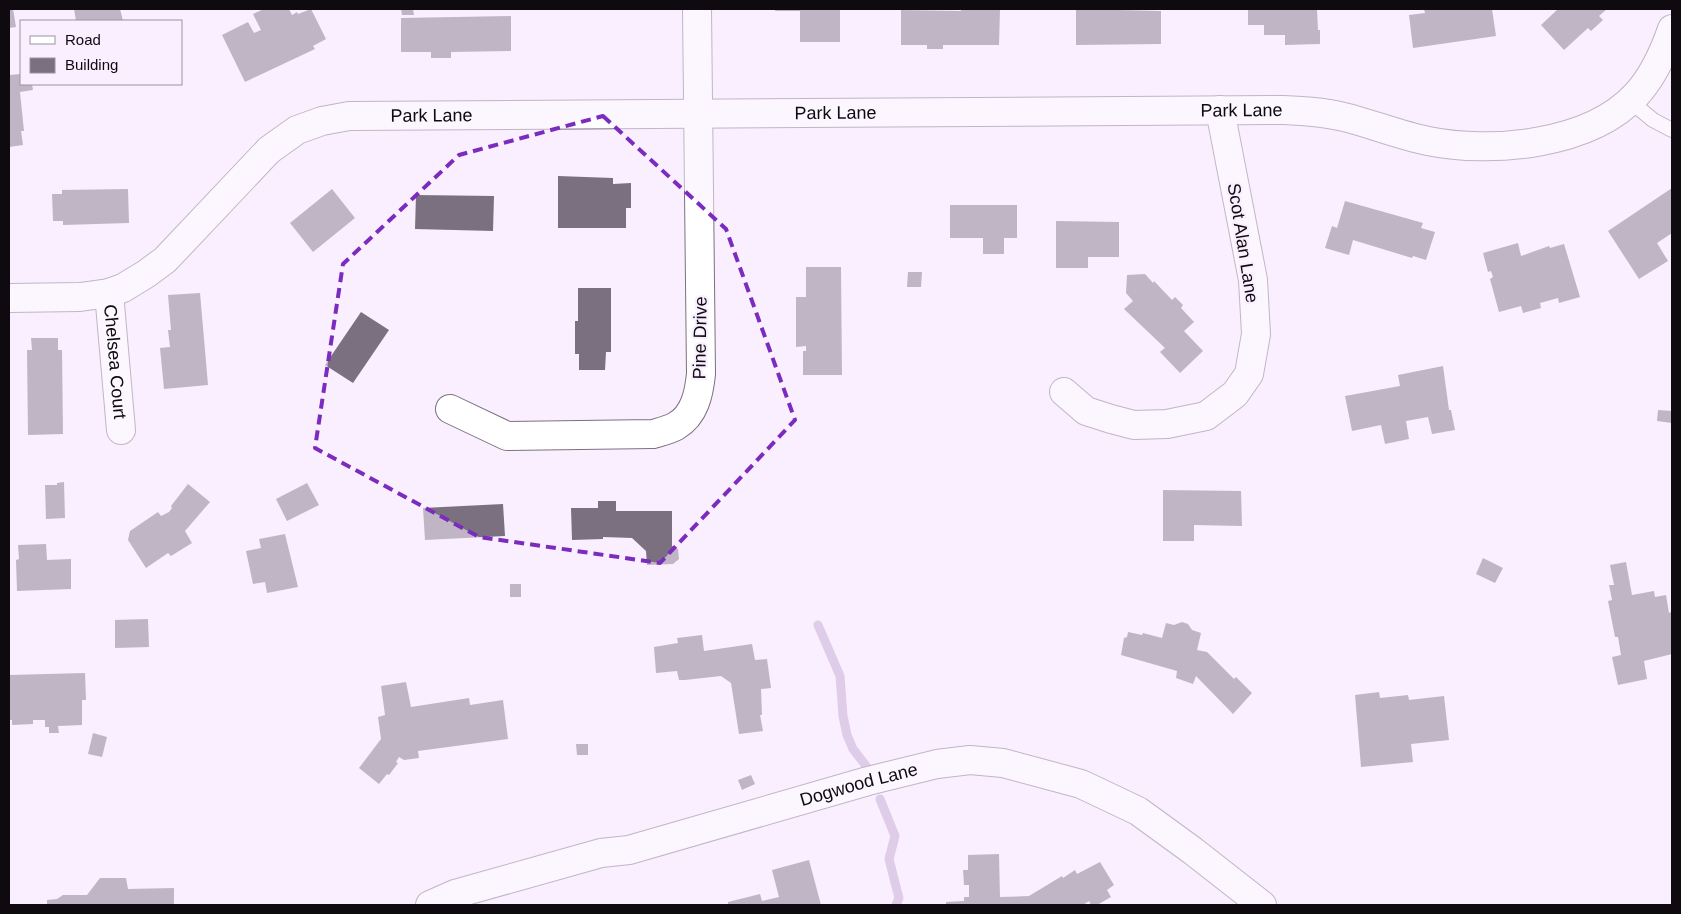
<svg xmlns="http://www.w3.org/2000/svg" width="1681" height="914" viewBox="0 0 1681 914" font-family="Arial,sans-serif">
<rect width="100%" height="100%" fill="#f9effe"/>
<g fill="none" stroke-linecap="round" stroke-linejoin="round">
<g stroke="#bfa2ce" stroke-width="9">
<polyline points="818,625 840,676 843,716 847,735 853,749 870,771"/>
<polyline points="880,799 895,836 889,859 899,898 896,905"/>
</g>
</g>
<g fill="#7a7080">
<polygon points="9,9 13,9 16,27 9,28"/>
<polygon points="74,9 120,9 123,21 76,21"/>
<polygon points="264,9 289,9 292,15 297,12 298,14 311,9 326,39 313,46 315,49 245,82 222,35 248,22 254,33 261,30 253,14"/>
<polygon points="401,9 413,9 414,15 402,15"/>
<polygon points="775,9 840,9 840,42 800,42 800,11 775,11"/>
<polygon points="961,9 1000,10 999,45 943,45 943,49 927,49 927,45 901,45 901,10 961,11"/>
<polygon points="1076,9 1161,11 1161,44 1076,45"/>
<polygon points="1248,9 1317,9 1318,30 1320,30 1320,44 1285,45 1285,35 1264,35 1264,25 1248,25"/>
<polygon points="1424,9 1492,9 1496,36 1413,48 1409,15 1425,13"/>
<polygon points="1558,9 1607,9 1599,16 1603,20 1591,31 1588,28 1564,50 1541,25"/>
<polygon points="511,16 511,51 451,52 451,58 431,58 431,52 401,52 401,18"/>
<polygon points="21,74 21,84 32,84 33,90 20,92 24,131 21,131 23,145 9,147 9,75"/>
<polygon points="558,176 613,178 613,184 631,183 631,208 626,208 626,228 558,228"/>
<polygon points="1672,188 1672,233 1657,243 1668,261 1639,279 1608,231"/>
<polygon points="128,189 129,223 63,225 63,221 53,221 52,194 62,194 62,190"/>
<polygon points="332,189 355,218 313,252 290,223"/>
<polygon points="416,195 494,196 493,231 415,229"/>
<polygon points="1345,201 1423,223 1421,228 1435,232 1426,260 1413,256 1412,258 1353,240 1349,255 1325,248 1332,226 1337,228"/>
<polygon points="950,205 1017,205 1017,238 1004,238 1004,254 983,254 983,238 950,238"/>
<polygon points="1056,221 1119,222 1119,257 1088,257 1088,268 1056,268"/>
<polygon points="1518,243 1521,256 1549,246 1550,248 1564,244 1580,297 1559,303 1558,298 1540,303 1541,308 1523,313 1521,306 1499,312 1490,279 1493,277 1491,271 1488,272 1483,253"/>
<polygon points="806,267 841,267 842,375 803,375 803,351 806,351 806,346 796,347 796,297 806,297"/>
<polygon points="908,272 922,272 921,287 907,287"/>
<polygon points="1145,274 1153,283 1154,281 1172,300 1175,297 1183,305 1181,308 1194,322 1184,331 1203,351 1180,373 1160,352 1165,348 1124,309 1133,301 1126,293 1127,275"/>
<polygon points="578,288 611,288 611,352 606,352 605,370 579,370 579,354 575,354 575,321 578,321"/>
<polygon points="200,293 208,385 164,389 160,348 170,347 168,330 171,330 168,295"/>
<polygon points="361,312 389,330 353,383 325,365"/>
<polygon points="31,338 58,338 58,350 62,350 63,434 28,435 27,350 32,350"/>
<polygon points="1443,366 1449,410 1451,410 1455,430 1432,434 1428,417 1406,421 1409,439 1385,444 1381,425 1352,431 1345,396 1400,386 1398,375"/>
<polygon points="1658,410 1672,411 1672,423 1657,421"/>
<polygon points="64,482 65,518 46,519 45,485 57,485 57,483"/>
<polygon points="307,483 319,505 287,521 276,499"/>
<polygon points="188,484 210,502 185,531 192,543 171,556 168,553 146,568 128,540 130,531 158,512 161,516 169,512 172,508 171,506"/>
<polygon points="1163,490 1241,491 1242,526 1194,525 1194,541 1163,541"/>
<polygon points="598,501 616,501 616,511 672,511 672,546 678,549 679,559 673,564 647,565 646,551 632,538 603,537 603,539 572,540 571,508 598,508"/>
<polygon points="503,504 505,536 425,540 423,508"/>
<polygon points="285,534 298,587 267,593 265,582 253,584 246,551 261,548 259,539"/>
<polygon points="46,544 47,560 71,559 71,589 17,591 16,560 19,559 18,545"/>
<polygon points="1483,558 1503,568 1495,583 1476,574"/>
<polygon points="1626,562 1632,595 1654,591 1655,597 1666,595 1669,613 1671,612 1672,619 1672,654 1644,661 1647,679 1618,685 1612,657 1621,655 1618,637 1615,637 1608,601 1612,600 1609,585 1614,585 1610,565"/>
<rect x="510" y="584" width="11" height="13"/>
<polygon points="148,619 149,647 115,648 115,620"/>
<polygon points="1182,622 1188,624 1192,630 1201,633 1197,650 1207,652 1234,679 1236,677 1252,693 1233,714 1196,676 1193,684 1176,678 1177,671 1121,655 1124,638 1127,637 1128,632 1142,635 1143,633 1162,638 1166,623 1174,625"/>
<polygon points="702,635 704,651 752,644 755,660 767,659 771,688 761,689 762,715 760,715 763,731 739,734 731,683 721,676 685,680 679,680 677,671 656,673 654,647 678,643 677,638"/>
<polygon points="85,673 86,700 82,700 82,725 58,726 59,733 49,733 49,727 45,727 45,720 33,720 33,724 12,725 12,720 9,720 9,675"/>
<polygon points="406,682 411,707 469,698 470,705 503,700 508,739 418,751 419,758 404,760 399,757 396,762 398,763 389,775 387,774 379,784 359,768 381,739 378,717 385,715 381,686"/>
<polygon points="1379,692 1380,698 1408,695 1409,700 1444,696 1449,740 1411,744 1413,762 1361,767 1355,695"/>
<polygon points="93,733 107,737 102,757 88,754"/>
<polygon points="576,744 588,744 588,755 577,755"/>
<polygon points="751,775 755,784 742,790 738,780"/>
<polygon points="999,854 1000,897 1029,896 1062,876 1063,878 1075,870 1077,874 1100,862 1114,885 1107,890 1111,897 1097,905 1091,905 1089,901 1083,905 946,905 946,902 964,901 964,897 969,897 969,885 964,885 963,870 968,870 968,855"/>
<polygon points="809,860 821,905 728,905 728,902 760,894 762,901 779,897 772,870"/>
<polygon points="100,878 126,878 128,889 174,888 174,905 47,905 47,900 57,899 63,895 87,895"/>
</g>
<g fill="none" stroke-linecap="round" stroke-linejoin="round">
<defs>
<polyline id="lane" points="1630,101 1653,120 1672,130"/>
<g id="street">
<path id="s1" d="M109,293L121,430"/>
<path id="s2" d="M9,298L80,297L109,293L123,288L146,274L165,260L269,150L297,130L322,121L349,116L1283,110C1304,111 1324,112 1344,117C1372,124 1399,135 1428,141C1491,154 1590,145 1636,95C1653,77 1664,52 1672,29"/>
<polyline points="1064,392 1086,411 1111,419 1134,425 1167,424 1206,416 1235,394 1249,374 1256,334 1253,280 1220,110"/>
<path d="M450,409L507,436L653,434C660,432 669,430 676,426C695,415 699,393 701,374L697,9"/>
<path id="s3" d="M430,905L455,894L601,853L629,850L868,781L937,764L970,760L1003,763L1081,784L1138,811L1193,851L1262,905"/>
</g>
</defs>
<use href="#lane" stroke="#7b7181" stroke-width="16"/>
<use href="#street" stroke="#7b7181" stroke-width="30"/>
<use href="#lane" stroke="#fff" stroke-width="14"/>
<use href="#street" stroke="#fff" stroke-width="28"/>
</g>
<path d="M0 0H1681V914H0ZM603,116L726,229L795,420L660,563L479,537L315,448L343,264L459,155Z" fill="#f9effe" fill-opacity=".55" fill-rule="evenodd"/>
<path fill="none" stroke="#7b2cbf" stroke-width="4" stroke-dasharray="10 6" stroke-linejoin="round" d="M603,116L726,229L795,420L660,563L479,537L315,448L343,264L459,155Z"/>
<g text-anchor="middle" stroke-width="4.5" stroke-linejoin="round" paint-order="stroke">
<g font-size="18" fill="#0e0a10" stroke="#f9effe">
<text dy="6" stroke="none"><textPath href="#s2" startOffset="1298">Park Lane</textPath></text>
<text dy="6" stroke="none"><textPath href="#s2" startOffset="892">Park Lane</textPath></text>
<text dy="6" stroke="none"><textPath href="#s2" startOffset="488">Park Lane</textPath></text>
<text transform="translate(1243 243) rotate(81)" y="6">Scot Alan Lane</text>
<text transform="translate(700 338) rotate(-89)" y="6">Pine Drive</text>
<text dy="6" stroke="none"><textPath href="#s1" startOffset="69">Chelsea Court</textPath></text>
<text dy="6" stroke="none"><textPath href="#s3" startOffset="446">Dogwood Lane</textPath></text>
</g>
</g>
<rect width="1681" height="914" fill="none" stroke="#0e0a10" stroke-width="20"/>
<rect x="20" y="20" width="162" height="65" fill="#f9effe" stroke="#9b939f"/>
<rect x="30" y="36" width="25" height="8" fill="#ffffff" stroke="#9b939f"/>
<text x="65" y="45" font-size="15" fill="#0e0a10">Road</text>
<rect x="30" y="58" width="25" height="15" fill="#7a7080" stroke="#9b939f"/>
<text x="65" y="70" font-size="15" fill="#0e0a10">Building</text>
</svg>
